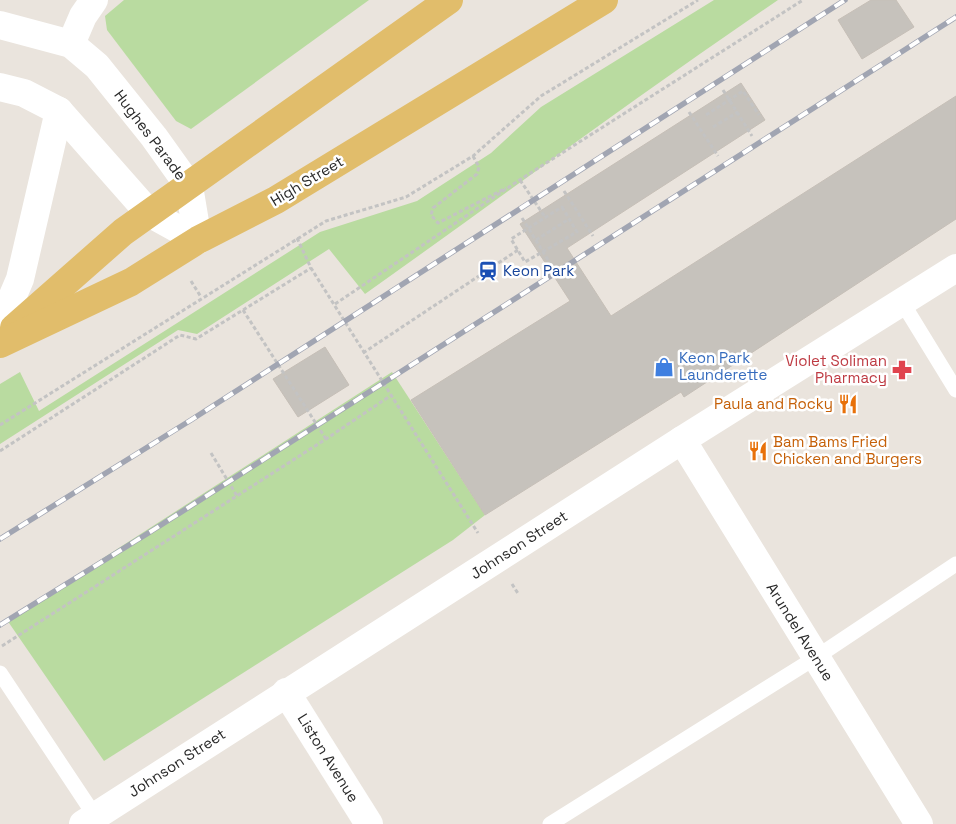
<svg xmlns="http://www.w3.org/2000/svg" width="956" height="824" viewBox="0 0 956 824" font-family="'Space Grotesk',sans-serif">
<rect width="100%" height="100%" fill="#eae4dd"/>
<g fill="#b9dba0">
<polygon points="124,0 369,0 191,129 176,121 107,30 105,16"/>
<path d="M714,0H778C638,95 503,196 365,294L329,249L197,334L178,330L0,444V384L20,372L39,411L320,232L417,201L491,153L541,107Z"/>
<polygon points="392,372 485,515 453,540 104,761 7,620"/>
</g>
<g fill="#c6c2bc" stroke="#c6bfb7">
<polygon points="871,0 896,0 914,27 862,59 838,20"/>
<polygon points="741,83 765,120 567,248 611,316 956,96 956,219 684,397 681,392 485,515 411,400 570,301 520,224"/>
<polygon points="325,347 349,385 298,417 273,379"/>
</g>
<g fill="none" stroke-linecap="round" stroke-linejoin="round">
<g stroke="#c3c3c3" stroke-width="3" stroke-dasharray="4 2.5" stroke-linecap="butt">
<polyline points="723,90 752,136"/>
<polyline points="689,112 718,156"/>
<polyline points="706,115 743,91 759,115"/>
<polyline points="713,127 738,112"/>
<polyline points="473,156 479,167 477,174 433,208 431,215 438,223 506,188"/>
<polyline points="520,180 545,217"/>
<polyline points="564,191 593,236"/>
<polygon points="562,207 577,232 525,262 511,239"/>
<polyline points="522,218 550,263"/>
<polyline points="297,238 311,268 478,533"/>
<polyline points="536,240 569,219"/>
<polyline points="191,281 201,297"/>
<polyline points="335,304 521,179 803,0"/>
<polyline points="243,310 326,439"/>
<polyline points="363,353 518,250"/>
<polyline points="0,425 326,221 406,197 473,156 541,96 698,0"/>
<polyline points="0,451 180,335 196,339 311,268"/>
<polyline points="211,453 237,496"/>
<polyline points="512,584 519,595"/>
<polyline points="2,646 326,439 390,396"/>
</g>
<g stroke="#fff" stroke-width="15">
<polyline points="902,302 956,390"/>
<polyline points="0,673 95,816"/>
<polyline points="550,824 815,658 956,564"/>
</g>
<g stroke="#fff" stroke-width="28">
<polyline points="71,44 83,16 94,0"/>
<polyline points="0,326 20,279 59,111"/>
<polyline points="682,440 919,824"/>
<polyline points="286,692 369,824"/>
</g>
<g stroke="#fff" stroke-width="28">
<polyline points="0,25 71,44 97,66 154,137 189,186 198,240"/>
<polyline points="0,87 24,93 59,111 149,213 198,240"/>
<polyline points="83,824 682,440 956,268"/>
</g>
<g stroke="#e1bd6b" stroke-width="28">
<polyline points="14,328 123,232 449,0"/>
<polyline points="0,344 131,282 198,240 276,200 604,0"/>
</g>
<defs>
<g id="rail">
<polyline points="0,539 191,420 845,0"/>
<polyline points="0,625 150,532 956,17"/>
</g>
</defs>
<use href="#rail" stroke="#a1a5b2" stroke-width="5.5"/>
<use href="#rail" stroke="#fff" stroke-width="4" stroke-dasharray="11" stroke-linecap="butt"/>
</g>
<defs>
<symbol id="station-bare" viewBox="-9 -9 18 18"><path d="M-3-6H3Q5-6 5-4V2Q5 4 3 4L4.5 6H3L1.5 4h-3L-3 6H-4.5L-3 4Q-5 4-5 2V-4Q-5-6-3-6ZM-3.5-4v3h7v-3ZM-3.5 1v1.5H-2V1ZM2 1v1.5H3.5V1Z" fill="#1a4fb4" stroke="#fff" stroke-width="2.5" paint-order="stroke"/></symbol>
<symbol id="shop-bare" viewBox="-9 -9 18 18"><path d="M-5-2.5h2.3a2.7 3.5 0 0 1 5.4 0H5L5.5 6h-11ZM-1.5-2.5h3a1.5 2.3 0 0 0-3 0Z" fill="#3f7fe0" stroke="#fff" stroke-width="2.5" paint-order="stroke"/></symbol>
<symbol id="pharmacy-bare" viewBox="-9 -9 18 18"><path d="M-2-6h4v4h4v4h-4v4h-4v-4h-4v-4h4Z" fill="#e0444e" stroke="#fff" stroke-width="2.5" paint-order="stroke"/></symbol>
<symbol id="restaurant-bare" viewBox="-9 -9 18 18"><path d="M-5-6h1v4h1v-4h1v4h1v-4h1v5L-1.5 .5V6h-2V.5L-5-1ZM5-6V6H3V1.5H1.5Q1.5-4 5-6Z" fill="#e8710a" stroke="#fff" stroke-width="2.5" paint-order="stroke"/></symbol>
</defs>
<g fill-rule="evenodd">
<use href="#station-bare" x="474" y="257" width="28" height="28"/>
<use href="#shop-bare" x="650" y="353" width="28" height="28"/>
<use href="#pharmacy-bare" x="888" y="356" width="28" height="28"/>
<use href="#restaurant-bare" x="834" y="390" width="28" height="28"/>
<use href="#restaurant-bare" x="744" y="437" width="28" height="28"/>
</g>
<g text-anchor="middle" stroke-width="5" stroke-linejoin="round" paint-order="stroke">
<g font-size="15" fill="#2a2a2a" stroke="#fff">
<text transform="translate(150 135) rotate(53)" y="5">Hughes Parade</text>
<text transform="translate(307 181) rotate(-31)" y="5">High Street</text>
<text transform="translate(519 545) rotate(-33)" y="5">Johnson Street</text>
<text transform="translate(800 632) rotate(58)" y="5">Arundel Avenue</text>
<text transform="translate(328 758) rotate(58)" y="5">Liston Avenue</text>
<text transform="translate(177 763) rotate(-33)" y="5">Johnson Street</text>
</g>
<g font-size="15" fill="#164399" stroke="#fff" text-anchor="start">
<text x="503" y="276">Keon Park</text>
</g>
<g font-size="15" fill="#366cbe" stroke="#fff" text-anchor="start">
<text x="679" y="363">Keon Park<tspan x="679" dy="17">Launderette</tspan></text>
</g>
<g font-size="15" fill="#be3a42" stroke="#fff" text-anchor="end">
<text x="887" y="366">Violet Soliman<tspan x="887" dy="17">Pharmacy</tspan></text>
</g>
<g font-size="15" fill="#c56008" stroke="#fff" text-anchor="end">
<text x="833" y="409">Paula and Rocky</text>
<text x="773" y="447" text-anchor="start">Bam Bams Fried<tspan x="773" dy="17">Chicken and Burgers</tspan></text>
</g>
</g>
</svg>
